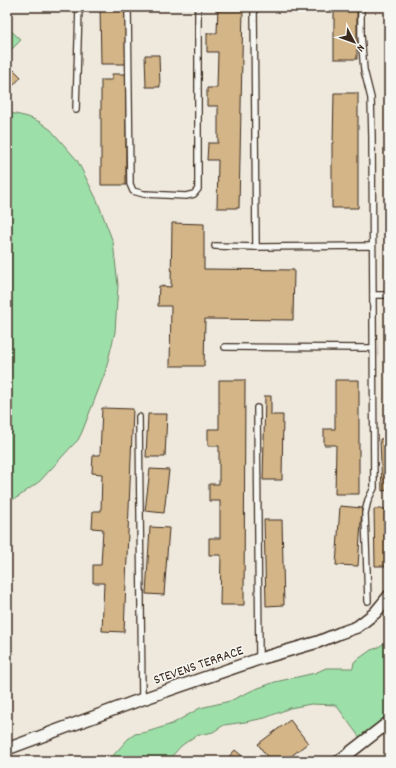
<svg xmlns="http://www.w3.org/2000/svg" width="396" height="768" viewBox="0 0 396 768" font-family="Dekko,sans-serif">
<rect width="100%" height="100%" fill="#efe9dd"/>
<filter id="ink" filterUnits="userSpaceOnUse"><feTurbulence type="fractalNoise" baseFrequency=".025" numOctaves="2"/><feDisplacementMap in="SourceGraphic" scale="8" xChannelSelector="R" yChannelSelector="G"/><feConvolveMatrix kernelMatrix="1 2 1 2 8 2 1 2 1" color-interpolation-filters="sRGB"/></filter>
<g filter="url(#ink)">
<g fill="#9ddfa9" stroke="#6c8464">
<polygon points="7,27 21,40 7,54"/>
<polygon points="7,112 28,117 40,122 51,130 77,160 97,200 113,242 118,285 115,332 105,373 82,432 78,440 72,446 40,481 18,497 7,502"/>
<polygon points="389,640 389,716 360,738 336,705 311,704 290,708 265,718 245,722 224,725 213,732 195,736 181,746 172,756 165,761 108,761 128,739 135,734 147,732 172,724 200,708 230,701 253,690 275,682 315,673 326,668 353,668 354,662 371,650 377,648"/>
</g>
<g fill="#d3b587" stroke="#3b2a1e">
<polygon points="100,7 126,7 126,64 101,64"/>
<polygon points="218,7 243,7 239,208 217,208 218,160 207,160 208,143 218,143 218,106 207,106 207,88 217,88 218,52 207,52 207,33 217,33"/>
<rect x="334" y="7" width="23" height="52"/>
<polygon points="145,55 159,55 160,87 146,87"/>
<polygon points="14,70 21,77 12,87 7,82 7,77"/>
<polygon points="112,74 126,74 126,185 101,185 101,80 112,80"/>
<polygon points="334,93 358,93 358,208 332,208 332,143 333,143"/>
<polygon points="172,223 204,224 204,269 294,270 293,320 205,319 204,366 170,366 171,306 158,306 159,286 171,287"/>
<polygon points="219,380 245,380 244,605 220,605 221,555 209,555 209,538 220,538 220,501 209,501 209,484 219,484 219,446 208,446 208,429 219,429"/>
<polygon points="335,380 359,380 359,494 335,494 336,445 324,445 324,429 335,429"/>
<polygon points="265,396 271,396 271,415 283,415 282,480 263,480"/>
<polygon points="102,408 133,409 124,632 102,631 104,583 93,583 93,565 101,565 103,529 92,528 93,511 101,511 102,474 92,473 93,455 100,455"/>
<polygon points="148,414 167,414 165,457 146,457"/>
<polygon points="389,438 389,490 382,491 380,439"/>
<polygon points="150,469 169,470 164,513 145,511"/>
<polygon points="340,506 362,508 358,566 336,565"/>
<polygon points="374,509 389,509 389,566 375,566"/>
<polygon points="264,520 282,520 284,605 266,606"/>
<polygon points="150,527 169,528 164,595 146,594"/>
<polygon points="290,720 308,743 285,761 270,761 258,744"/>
<polygon points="235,750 248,761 225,761"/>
</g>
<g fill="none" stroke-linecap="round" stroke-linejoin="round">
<defs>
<g id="lane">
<polyline points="128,7 130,184 133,191 144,194 186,196 194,194 198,189 198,7"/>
<polyline points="254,7 256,247"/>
<polyline points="361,7 361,35 364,70 371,98 372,137 374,488 368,500 365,513 368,601"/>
<polyline points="76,110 79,7"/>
<polyline points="215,246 256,247 372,246"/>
<polyline points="373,295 389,295"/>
<polyline points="225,347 373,348"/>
<polyline points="257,408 259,659"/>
<polyline points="139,417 142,699"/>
</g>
<g id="street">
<polyline points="7,749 134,702 259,659 318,642 340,633 357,627 375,613 389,596"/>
<polyline points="339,761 389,722"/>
</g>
</defs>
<use href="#lane" stroke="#3b2a1e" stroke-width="8"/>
<use href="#street" stroke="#3b2a1e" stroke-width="14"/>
<use href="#lane" stroke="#f6f6f2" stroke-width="5.5"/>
<use href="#street" stroke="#f6f6f2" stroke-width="11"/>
</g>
</g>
<g text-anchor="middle" stroke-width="3" stroke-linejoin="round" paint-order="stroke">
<g font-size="14" fill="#3b2a1e" stroke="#f6f6f2">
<text transform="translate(198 664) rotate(-19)" y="5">STEVENS TERRACE</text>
</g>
</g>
<rect width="396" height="768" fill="none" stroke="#f6f6f2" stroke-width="24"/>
<rect x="12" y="12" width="372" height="744" fill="none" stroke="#3b2a1e" stroke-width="1.5" filter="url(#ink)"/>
<g transform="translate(354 42) rotate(131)" stroke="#f6f6f2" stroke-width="3" paint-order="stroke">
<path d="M0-3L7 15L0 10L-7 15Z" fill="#3b2a1e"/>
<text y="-6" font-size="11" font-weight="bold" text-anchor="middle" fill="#3b2a1e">N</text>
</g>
</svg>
